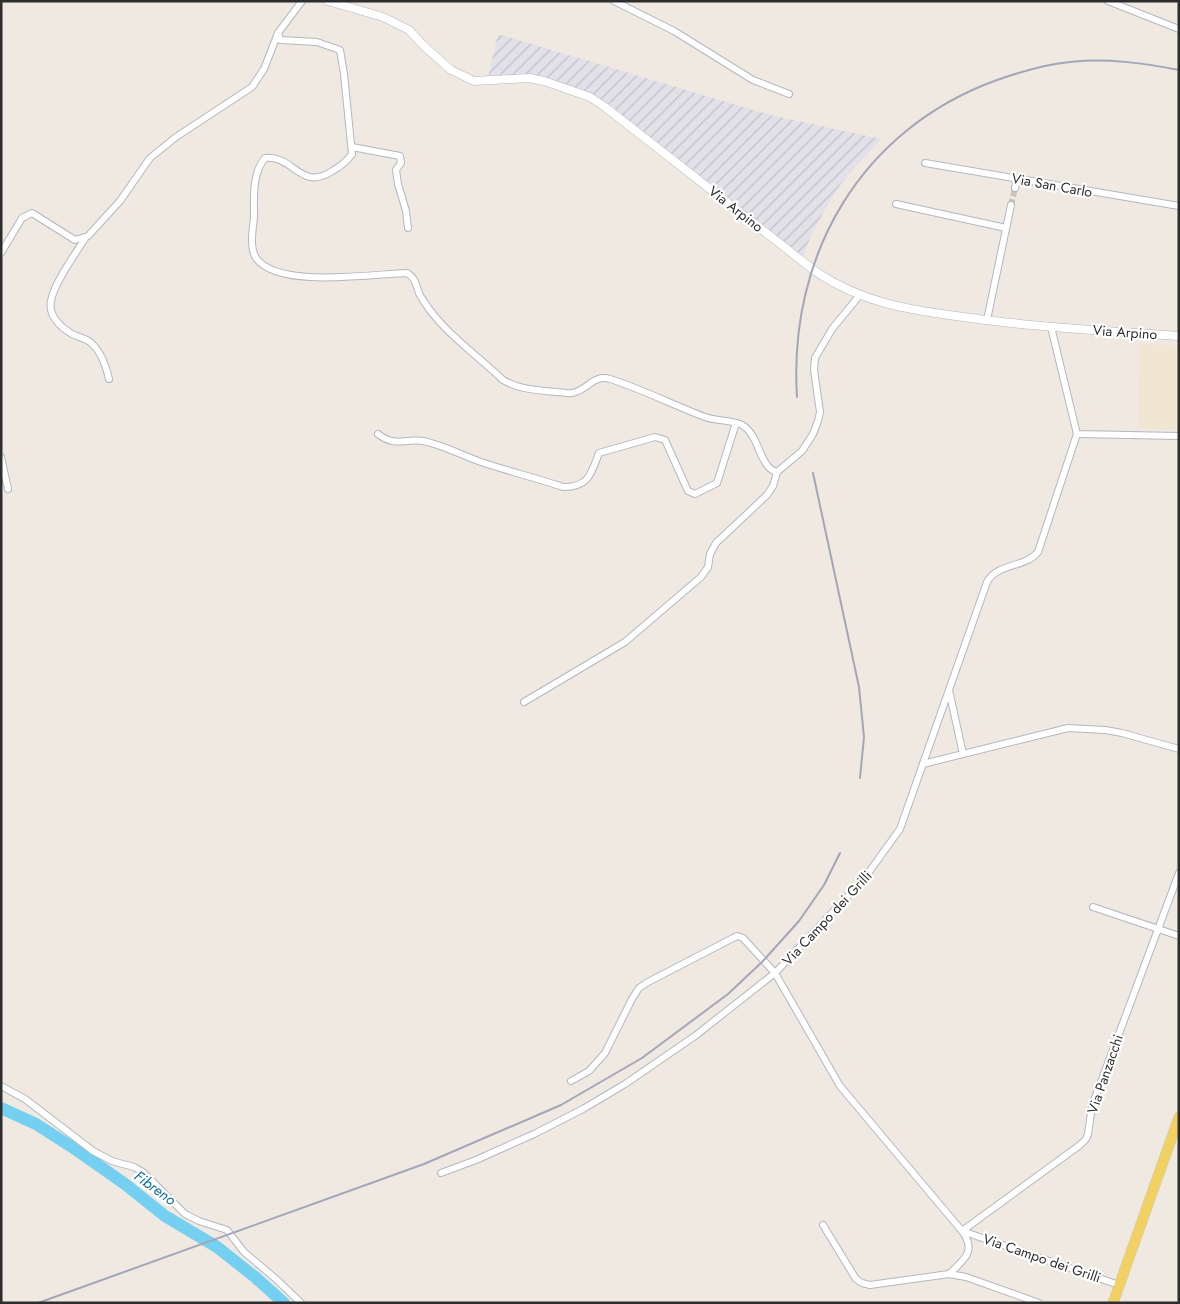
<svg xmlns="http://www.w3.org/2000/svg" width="1180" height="1304" viewBox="0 0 1180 1304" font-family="Jost,sans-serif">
<defs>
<pattern id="industrial-furrows" width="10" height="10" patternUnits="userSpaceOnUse" patternTransform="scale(1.25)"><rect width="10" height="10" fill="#e3e1e8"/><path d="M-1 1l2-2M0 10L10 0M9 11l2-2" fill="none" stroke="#c3c1c7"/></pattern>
</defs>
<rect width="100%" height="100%" fill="#efe9e1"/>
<polygon fill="url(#industrial-furrows)" points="498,34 770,115 881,139 843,181 829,202 811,236 803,257 608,105 544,78 488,77"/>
<polygon fill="#f0e6d1" points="1140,344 1179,346 1179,430 1138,428"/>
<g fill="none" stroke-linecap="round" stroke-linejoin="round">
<polyline stroke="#75cff0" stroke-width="12" points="1,1108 36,1124 75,1149 125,1184 165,1216 217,1247 255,1277 284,1303"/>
<polyline stroke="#c8c4bd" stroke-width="6" stroke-dasharray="6 3" stroke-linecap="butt" points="1011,205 1015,188"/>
<defs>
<g id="minor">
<path d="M302,1L278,33L280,40L317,42L340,50L344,74L352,154C347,161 341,166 334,170C300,193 295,155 265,158C252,173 254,198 254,217C253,229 249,247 256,258C277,289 373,274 407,273C415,277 416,285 419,293C421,298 426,304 429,309C450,337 478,356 503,380C520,390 538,390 557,392C562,392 568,394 572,393C587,391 593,374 610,379C642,389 673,405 705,417C716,421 733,420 742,425C760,435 759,468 777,472"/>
<polyline points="614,1 674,31 753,80 789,94"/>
<polyline points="1108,1 1179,29"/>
<polyline points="352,147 400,156 401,163 396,170 398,184 406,211 408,228"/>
<polyline points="925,163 1179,206"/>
<polyline points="1015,188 1017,179"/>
<polyline points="896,204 1006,228"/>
<path d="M86,237C76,253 54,283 51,301C48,315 60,327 72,334C78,337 85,338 90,342C100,350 106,366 109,379"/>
<polyline points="1,253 22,218 32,213 75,240 88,236 120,201 150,158 176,137 252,87 264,69 278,33"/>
<polyline points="987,320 1011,205"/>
<polyline points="1051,327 1077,434 1179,436"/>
<path d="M378,434C396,448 405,438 423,441C440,444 464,456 481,462C508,471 536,478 563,487C589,487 591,474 599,453L655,437L665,440L688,491L695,494L717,483L736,423"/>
<path d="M1077,434L1038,552C1025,568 997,563 987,582L900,829L864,879L775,973L840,1086L962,1231L1119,1285"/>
<polyline points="1,457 8,489"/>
<polyline points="949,690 963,754"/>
<polyline points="524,702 625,642 701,577 708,567 710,554 716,543 767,495 773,486 777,472 802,451 813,434 818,421 820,412 814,370 815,358 832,329 859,296"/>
<polyline points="923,764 1068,728 1105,730 1122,733 1179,749"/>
<polyline points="1093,907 1179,936"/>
<polyline points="1,1086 25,1099 93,1151 112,1161 134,1167 143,1172 185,1214 199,1221 227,1230 244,1252 276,1279 301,1303"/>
<polyline points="441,1173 476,1160 534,1134 583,1109 625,1084 695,1036 775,973 743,938 737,936 648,982 639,988 632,999 605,1053 589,1071 571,1081"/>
<polyline points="823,1225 856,1279 862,1283 870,1285 949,1274 966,1277 1039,1303"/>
<path d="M949,1274C964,1260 977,1251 962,1231L1080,1145L1086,1139L1088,1134L1092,1106L1179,873"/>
</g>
<path id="tertiary" d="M328,1L383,17L409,30L424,46L451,70L474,81L529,78L544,81L590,97L605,107L815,271C866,306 918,311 978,319C1044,328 1112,331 1179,336"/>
<polyline id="primary" points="1113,1303 1179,1117"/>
</defs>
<use href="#minor" stroke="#b4b7c1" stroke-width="8"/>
<use href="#tertiary" stroke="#b4b7c1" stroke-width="9"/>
<use href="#primary" stroke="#c9c9c9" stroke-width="11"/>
<use href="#minor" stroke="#fff" stroke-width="6"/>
<use href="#tertiary" stroke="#fff" stroke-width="8"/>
<use href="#primary" stroke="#f2d163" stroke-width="10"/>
<g stroke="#a3a6b8" stroke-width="2">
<path d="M797,397C788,255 861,129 997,80C1020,72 1046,64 1070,62C1107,58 1143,63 1179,70"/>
<polyline points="813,473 859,687 864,737 860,778"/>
<polyline points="38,1303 424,1164 561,1105 642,1058 728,994 762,962 799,921 824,885 840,853"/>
</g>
</g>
<g text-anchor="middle" stroke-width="4.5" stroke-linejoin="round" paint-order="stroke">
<g font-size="14" fill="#2e2e2e" stroke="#fff">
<text transform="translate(1052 185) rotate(10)" y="5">Via San Carlo</text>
<text transform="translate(736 209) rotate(38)" y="5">Via Arpino</text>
<text transform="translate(1125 332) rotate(4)" y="5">Via Arpino</text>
<text transform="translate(827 918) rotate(-47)" y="5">Via Campo dei Grilli</text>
<text transform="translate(1105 1074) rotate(-71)" y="5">Via Panzacchi</text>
<text transform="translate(1042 1258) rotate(19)" y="5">Via Campo dei Grilli</text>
</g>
<g font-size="15" font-style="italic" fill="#0d6fa3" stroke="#fff">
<text transform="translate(155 1188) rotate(36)" y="5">Fibreno</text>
</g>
</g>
<rect width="1180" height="1304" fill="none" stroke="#2e2e2e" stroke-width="5"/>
</svg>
